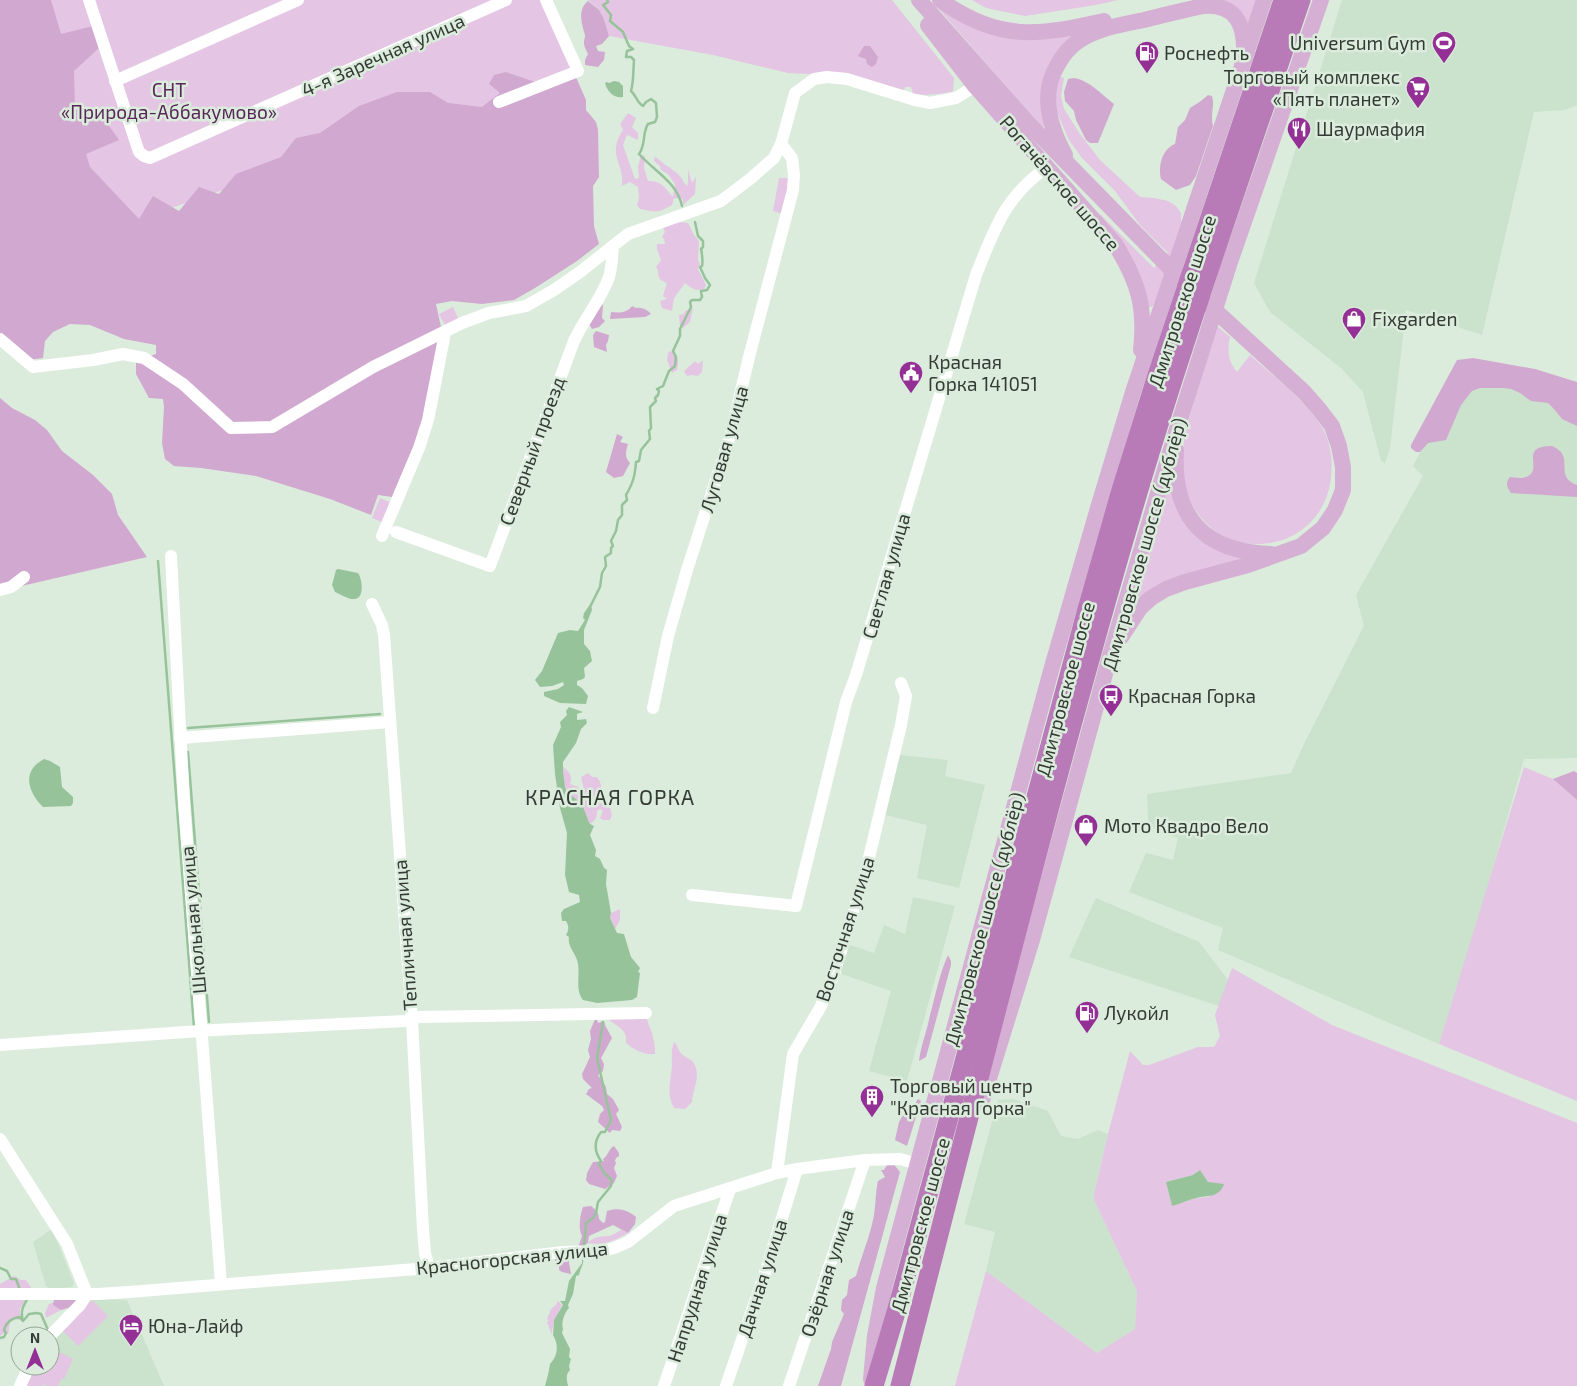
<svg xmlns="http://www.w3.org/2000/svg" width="1577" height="1386" viewBox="0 0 1577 1386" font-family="'Exo 2',sans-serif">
<rect width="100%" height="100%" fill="#dbecdc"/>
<g fill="#cbe2cd">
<polygon points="1342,0 1577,0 1577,105 1565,110 1534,112 1482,335 1406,310 1390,448 1385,463 1381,461 1363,392 1341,368 1270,312 1254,283"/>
<polygon points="1467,378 1577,398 1577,758 1524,759 1483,903 1439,1044 1218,950 1223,928 1129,892 1146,853 1173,860 1178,838 1156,831 1148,819 1147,794 1291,773 1305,742 1364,626 1356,595 1423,476 1413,466 1456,385"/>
<polygon points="900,755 948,760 945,776 985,785 959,888 917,878 927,825 885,815"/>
<polygon points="913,897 955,906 907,1081 869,1071 891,991 842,974 840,967 847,944 874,953 884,925 905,934"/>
<polygon points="1096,898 1199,942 1228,980 1219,1006 1069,957"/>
<polygon points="1013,1099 1048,1111 1061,1136 1078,1139 1098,1130 1108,1134 1094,1193 1094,1200 1137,1291 1135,1329 1097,1353 986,1271 995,1232 964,1224 998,1100"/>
<polygon points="52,1229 74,1283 72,1287 50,1289 46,1286 33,1242"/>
<polygon points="92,1299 127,1300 164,1386 27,1386 36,1366 50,1366 50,1340"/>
</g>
<g fill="#e4c5e3" fill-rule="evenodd">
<polygon points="26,0 550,0 583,72 444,127 438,114 106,231"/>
<path d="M588,0H892L954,78L953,91C945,94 921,96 913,94L911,87H906L901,92L852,76L788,73L713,55L609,36L604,19L599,10Z"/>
<polygon points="972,0 1118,0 1096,5 1025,16 986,8"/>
<polygon points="1218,0 1258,0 1251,22 1247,23"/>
<polygon points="938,8 948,12 1075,33 1066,45 1044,126 1042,127"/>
<polygon points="1059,76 1064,78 1061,96 1064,109 1080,134 1100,160 1140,197 1154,198 1168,201 1176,206 1181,213 1181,224 1154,305 1151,307 1149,307 1097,215 1100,214 1154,268 1168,253 1140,225 1115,191 1082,158 1069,140 1056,110 1054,98"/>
<path d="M628,113L636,118L632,127L638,133V140L627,135L623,145L635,179L639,178L638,167L641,155L645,156L644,168L648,181C662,181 664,187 673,197L675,184L668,174L661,170L660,166L654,161L655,156C662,164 672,168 679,175C682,178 683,182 687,186L688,182V170L692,183L696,177L695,194L682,206L683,199L674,198L672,205C656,214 657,212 640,209L637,205L639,198L638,187L630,182L622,186C625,163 606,155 623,130L620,124Z"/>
<polygon points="779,178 790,178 783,214 773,211"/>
<path d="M677,222L688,223L694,235L699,241L698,260L700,264L698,269L706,285L704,289C695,291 692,289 685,283L674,298L672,311L662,308L660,301L667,299L663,296L667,283C660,280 658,279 658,270L656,267L661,260L657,249V244H665L664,239L662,237L665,232L663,228Z"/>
<polygon points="453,307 459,320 446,327 439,314"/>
<polygon points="693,308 690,322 683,328 680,326 679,315 684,314 685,311"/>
<path d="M1217,326L1230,337C1227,351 1228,361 1237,372L1250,355C1273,376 1306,401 1322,427C1331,443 1333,460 1331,478C1327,515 1298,543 1260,544C1252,544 1242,544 1234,541C1204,531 1183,499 1182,469C1181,443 1189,419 1196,395C1203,372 1210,349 1217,326Z"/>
<path d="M670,351C679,356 679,360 677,370L672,373L667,360L668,353Z"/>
<polygon points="703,360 702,372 698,376 692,375 687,376 684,371 695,361 698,364"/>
<polygon points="1168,489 1171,489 1180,510 1241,558 1241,560 1141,598 1137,597 1136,595 1166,491"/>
<polygon points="380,498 392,503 384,523 372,518"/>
<path d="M563,767C570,773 573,775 570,784L578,787L583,793L584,790L581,777L588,773L592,777H597C601,783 603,787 599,794L606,791L598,803H606L607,807L610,808L612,815L610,820H603L600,818L603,811L600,809L597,811C597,817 596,820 590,824L585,815L582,804L570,795L565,787Z"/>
<polygon points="1524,767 1553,779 1577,800 1577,1101 1439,1044"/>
<polygon points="620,909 620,920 615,929 610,918 611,913"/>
<path d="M1232,968L1332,1025L1577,1123V1386H955L986,1271L1097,1353L1135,1329L1137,1291L1094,1200V1194L1108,1134L1130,1051L1143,1065H1149L1198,1047H1214L1220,1036L1215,1015ZM1200,1170L1208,1182L1209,1197L1196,1198L1172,1206L1166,1182L1193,1175Z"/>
<path d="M612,1016H645C648,1020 648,1024 650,1028C654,1038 655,1044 655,1054C644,1055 634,1050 626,1043C628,1030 618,1027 609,1020Z"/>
<path d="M674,1042C678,1045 677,1048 680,1052C683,1057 690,1058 693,1062C702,1075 693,1088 692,1102L685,1109L674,1108C666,1094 671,1080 672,1065C672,1057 671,1049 674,1042Z"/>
<path d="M621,1230L628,1233C616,1240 603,1246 588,1243C594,1236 601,1237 609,1236C613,1235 618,1232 621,1230Z"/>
<polygon points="14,1276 21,1280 26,1280 34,1292 0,1291 0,1284"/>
<polygon points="0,1296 27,1296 20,1309 20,1320 11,1318 8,1334 4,1333 0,1336"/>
<polygon points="92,1300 108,1316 78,1346 62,1330"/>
<polygon points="57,1301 67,1306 61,1310 46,1318 45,1313 49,1304"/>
<path d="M558,1301L562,1305C557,1316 552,1322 552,1335L547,1322L549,1320L547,1319L551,1309L556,1305Z"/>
<polygon points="51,1339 57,1351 73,1359 64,1379 61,1379 58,1386 47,1386 43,1384 42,1386 27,1386 36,1366 50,1366"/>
</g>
<g fill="#d1a8d0">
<polygon points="0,0 51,0 61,34 93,26 99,48 74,71 75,109 99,112 119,140 86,154 90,167 139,219 153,196 179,211 199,187 219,194 236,174 281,157 296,138 320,133 359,106 397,92 430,92 448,103 482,107 500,93 489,84 494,75 506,72 535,82 575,75 586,100 586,110 596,122 598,130 599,177 593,186 594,226 599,244 577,261 535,288 514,300 482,304 452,301 436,304 441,327 424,422 392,497 378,495 371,515 330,499 256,476 201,468 174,466 165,459 162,443 164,407 163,399 149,398 136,374 136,361 156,354 156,345 124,339 90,325 70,324 53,332 45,341 43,358 28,360 0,335"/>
<path d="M588,1L599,10L604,19L609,36L602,44L596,46L598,51L605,52L604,60L598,67L585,65V60L588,54C587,51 584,47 584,43C584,39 585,39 585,35C582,24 577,10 588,1Z"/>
<polygon points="864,46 870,46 878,57 876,64 872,67 867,64 866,59 858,56"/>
<path d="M1073,78C1088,79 1102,95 1114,104L1098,143H1090L1086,140L1076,120L1074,111L1065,101L1064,92L1068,79Z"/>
<path d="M1208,95L1212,96C1215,106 1210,115 1213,126L1196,176L1190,185L1176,190L1161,179C1158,166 1162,149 1175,144L1178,127L1185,120L1190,108L1201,101Z"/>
<polygon points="599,302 603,305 602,318 605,321 599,327 592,329 589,324"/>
<path d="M632,306L636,308C641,307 648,310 651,314L645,317L610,319L611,312C619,313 627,313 632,306Z"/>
<polygon points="596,331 609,335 608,341 606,345 607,352 594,347 593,335"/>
<polygon points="1473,358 1535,369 1577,382 1577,426 1562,419 1554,409 1548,403 1531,401 1520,393 1511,389 1503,388 1480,388 1472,391 1461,405 1446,440 1428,443 1420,452 1416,452 1411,448 1411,445 1457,360"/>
<polygon points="0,398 12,408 35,420 47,430 62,451 93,475 112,494 118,515 147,557 0,591"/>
<path d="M617,434L623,437L620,442L628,444C626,451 624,457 630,463L623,476L614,478L606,472Z"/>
<path d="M1552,446C1577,457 1552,475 1577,485V497L1511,493C1507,488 1505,483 1510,477C1515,477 1521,479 1526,477C1545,470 1517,446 1552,446Z"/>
<polygon points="1574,771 1577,773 1577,800 1553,779"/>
<path d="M948,955L951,961V965L926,1057L919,1061C921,1045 927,1031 930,1015C936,994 939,975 948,955Z"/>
<polygon points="596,1017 598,1023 604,1021 605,1025 612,1038 601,1058 604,1064 603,1071 598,1075 606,1087 607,1094 613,1099 619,1110 616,1114 622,1127 620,1131 612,1130 610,1133 598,1122 600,1114 604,1110 602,1106 586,1094 589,1089 592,1088 583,1079 582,1074 590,1057 588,1050 591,1039 590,1031"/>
<polygon points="918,1099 921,1101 907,1146 895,1140 899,1122 904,1113 911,1110"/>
<path d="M614,1146L619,1153V1156L616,1158L615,1161L616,1163L614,1168L617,1176L614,1183L605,1189L589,1184L586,1180L587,1173L593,1162L604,1161L603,1159C608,1156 609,1148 614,1146Z"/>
<path d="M892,1162L900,1172L841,1386H818L831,1349L832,1342L844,1314L841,1310L842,1300L847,1295L849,1280L856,1276C861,1257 869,1239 873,1220C876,1207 875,1194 878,1181L885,1177L881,1170H884L887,1165Z"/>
<path d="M591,1206C596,1210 599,1213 599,1219L603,1223L605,1222L607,1211C618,1207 628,1210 636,1217L635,1224L628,1233L613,1225L589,1236L588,1243L578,1248L582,1236C578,1229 580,1215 583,1207Z"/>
<polygon points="568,1257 571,1274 562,1272 559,1270 559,1265 555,1263 555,1259"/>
<polygon points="82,1296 75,1306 61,1310 53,1305 54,1300"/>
</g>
<g fill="#97c39b">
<path d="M614,81L619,82L623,86V97C614,99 607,91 605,83L607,82L609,83Z"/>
<path d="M338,569L358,573C362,578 365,598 355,599C349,600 340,594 335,592L332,585L336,570Z"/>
<polygon points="591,603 592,610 584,630 584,644 590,651 592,661 584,668 585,677 583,679 577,681 577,685 582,688 588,696 586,704 560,703 544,696 544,692 558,689 564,685 563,682 552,686 540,687 535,680 542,671 558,633 570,630 578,631 585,620 583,618 584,613"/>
<path d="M569,707L583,712L577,714V720L586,719L587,723L581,729L576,743L563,762V770L565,787L567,792L582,804L588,820L590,824L594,826L590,835L596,850L595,856L600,859L604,868L607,870L606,884L611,913L610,918L617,933L624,934L631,957L640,968L638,972L640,973L637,997L632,1000L597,1003L583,1000C575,990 580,976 578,964C577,954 567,947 569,937L566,935C569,930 569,926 566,921H562L561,913L564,909L580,902L579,895L569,892L565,875L567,833L560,808L555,774L553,745L561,727L560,722L567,715L566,711Z"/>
<path d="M44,759L50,761L60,767L62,787L73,797V803L71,806L43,807C28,792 21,771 44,759Z"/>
<path d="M1200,1170L1208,1182L1224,1184C1219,1198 1208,1195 1196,1198C1188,1200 1180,1204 1172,1206L1166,1182L1193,1175Z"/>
<path d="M582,1254C586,1263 580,1268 579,1275L576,1276L573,1294L568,1305L569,1308C564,1313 561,1323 563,1329L562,1333L570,1349L569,1357L571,1359L569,1366L570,1370C565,1375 567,1380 568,1386H545C547,1378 549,1372 550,1364C558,1356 559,1345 553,1335L554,1320L563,1305L560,1301H565L569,1281L582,1263Z"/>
</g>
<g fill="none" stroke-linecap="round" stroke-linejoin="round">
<g stroke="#97c39b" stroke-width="2.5">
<path d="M607,0L608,2L603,5L611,15L610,21L623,32L629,46L633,49L627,51L626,57H631L634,60C633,71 634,80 631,91C636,95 637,103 643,106L646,102L651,99L656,103L657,117L655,122L648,124C642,133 646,145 639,154C654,171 677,182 682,206"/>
<polyline points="158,561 194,1027"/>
<path d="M591,605L600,587L602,573L606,566L605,557L611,553V548L613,546L611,541L616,531L618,520L622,515V505L627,500L626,495C633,483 635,476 636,462L639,461L641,450L650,439L649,431L651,428L650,407L656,401L655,398L658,395L659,391L657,389L663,386L669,371L675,366L676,357L673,351L680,336V329L691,307L690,302L692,300H700L702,297L701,291L707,290L710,285L705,278L700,267L702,266C703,264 702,252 701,249L703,247V241L698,236L695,222"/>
<polyline points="188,728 380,714"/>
<polyline points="188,752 209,1022"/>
<path d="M584,1248L586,1223L593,1218L596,1213L598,1202L611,1186L612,1180L604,1173L599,1164L601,1161C594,1151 594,1141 601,1132H605L611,1120L597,1058L603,1022"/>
<polyline points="0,1268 7,1271 11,1279 16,1279 20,1290"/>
<path d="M28,1298C23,1306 20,1311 23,1321L29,1314L37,1313L41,1314L48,1330"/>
<path d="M0,1338L4,1337L6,1333L4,1330C6,1323 11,1318 20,1317L22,1320"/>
</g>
<g stroke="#fff" stroke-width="12">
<polyline points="89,0 139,152 144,156 150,158 506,0"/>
<polyline points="115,81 298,0"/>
<polyline points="499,102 578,71 546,0"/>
<polyline points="0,339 33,367 93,360 123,354 144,358 183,384 231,428 272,427 373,367 462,323 489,313 526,306 554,290 580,272 628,234 721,201 750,179 774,158 781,144 795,93 814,79 827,77 847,79 915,100 930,103 956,98 975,86"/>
<path d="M396,532L490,566L574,341C584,319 601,300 609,277C612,267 612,256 613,246"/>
<polyline points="382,536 419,448 428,420 445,333"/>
<polyline points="171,556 184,803 221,1284"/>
<polyline points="0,590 11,587 24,577"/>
<polyline points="372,604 382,625 384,635 412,1020 423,1230 425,1253 429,1268"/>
<polyline points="653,708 668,636 687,570 731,433 749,357 793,190 794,175 792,158 781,144"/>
<polyline points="180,738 390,722"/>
<path d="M692,895L796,906L846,702L856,675L976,275C995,228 1004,198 1047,167"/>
<polyline points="0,1045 214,1030 406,1021 419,1017 646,1013"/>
<polyline points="0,1139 67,1244 87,1294"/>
<polyline points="777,1173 793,1054 821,1006 834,974 866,870 901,725 906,696 901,683"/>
<polyline points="0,1294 98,1294 129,1292 429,1268 563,1252 604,1251 614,1248 628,1242 674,1206 777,1173 797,1169 865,1160 900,1159 918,1164"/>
<polyline points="50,1336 80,1305 87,1294"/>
<polyline points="20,1386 29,1366"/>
<polyline points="664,1386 730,1189"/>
<polyline points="726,1386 767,1267 797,1169"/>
<polyline points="789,1386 865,1160"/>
</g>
<g stroke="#d5afd4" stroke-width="16">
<polyline points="919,0 1029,124 1159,257 1179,277"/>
<path d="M940,0C999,42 1037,36 1104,21"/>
<path d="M928,25L975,86L1115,244C1138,281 1146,307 1141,350"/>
<path d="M1065,155C1052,131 1042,100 1053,74C1058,63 1063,54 1072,46C1091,29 1120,25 1144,20C1164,15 1184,10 1204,6C1235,4 1245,24 1244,52"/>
<path d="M1176,450C1172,517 1204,552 1271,554"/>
<polyline points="1121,637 1140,608 1151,598 1166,589 1185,582 1248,565 1301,546 1323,528 1335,510 1343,490 1343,467 1339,446 1332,426 1319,409 1304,392 1208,304"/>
<polyline points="982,1101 1032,940 1111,652 1177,429 1229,265 1321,0"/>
<polyline points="871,1379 875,1336 884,1288 1052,667 1098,508 1133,392 1264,0"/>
</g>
<g stroke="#b97ab8" stroke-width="19">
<polyline points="874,1386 897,1309 1087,609 1121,490 1157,375 1283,0"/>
<path d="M900,1386C977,1089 1050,790 1137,496C1187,329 1245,165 1301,0"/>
</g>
</g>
<defs>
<symbol id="stadium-pin" viewBox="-11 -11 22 30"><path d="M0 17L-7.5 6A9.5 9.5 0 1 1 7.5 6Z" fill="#932f95" stroke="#dbecdc"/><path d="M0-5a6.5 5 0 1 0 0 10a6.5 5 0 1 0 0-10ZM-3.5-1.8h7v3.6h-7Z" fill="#fff"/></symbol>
<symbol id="fuel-pin" viewBox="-11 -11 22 30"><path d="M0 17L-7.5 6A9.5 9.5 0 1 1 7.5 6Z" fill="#932f95" stroke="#dbecdc"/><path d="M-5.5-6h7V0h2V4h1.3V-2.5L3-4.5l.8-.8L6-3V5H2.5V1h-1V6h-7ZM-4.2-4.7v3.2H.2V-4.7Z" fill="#fff"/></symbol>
<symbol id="supermarket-pin" viewBox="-11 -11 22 30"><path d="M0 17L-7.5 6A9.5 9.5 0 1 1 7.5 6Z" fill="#932f95" stroke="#dbecdc"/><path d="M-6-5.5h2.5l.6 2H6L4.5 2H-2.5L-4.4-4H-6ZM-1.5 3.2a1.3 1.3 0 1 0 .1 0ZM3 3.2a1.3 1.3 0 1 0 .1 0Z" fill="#fff"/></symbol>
<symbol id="restaurant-pin" viewBox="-11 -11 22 30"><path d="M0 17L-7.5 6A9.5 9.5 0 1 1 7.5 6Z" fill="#932f95" stroke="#dbecdc"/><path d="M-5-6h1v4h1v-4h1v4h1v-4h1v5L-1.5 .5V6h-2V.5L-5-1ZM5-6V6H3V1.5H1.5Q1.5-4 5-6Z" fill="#fff"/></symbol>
<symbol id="shop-pin" viewBox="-11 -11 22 30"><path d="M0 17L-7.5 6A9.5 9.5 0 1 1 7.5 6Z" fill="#932f95" stroke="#dbecdc"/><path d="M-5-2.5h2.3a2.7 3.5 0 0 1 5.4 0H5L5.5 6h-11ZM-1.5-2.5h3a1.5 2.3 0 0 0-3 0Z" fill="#fff"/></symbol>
<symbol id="civic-pin" viewBox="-11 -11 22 30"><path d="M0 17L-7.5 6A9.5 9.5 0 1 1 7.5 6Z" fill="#932f95" stroke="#dbecdc"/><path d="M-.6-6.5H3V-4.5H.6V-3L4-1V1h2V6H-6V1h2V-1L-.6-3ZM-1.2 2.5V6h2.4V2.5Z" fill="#fff"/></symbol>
<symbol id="bus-pin" viewBox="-11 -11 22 30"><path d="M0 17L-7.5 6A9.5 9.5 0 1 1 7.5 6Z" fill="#932f95" stroke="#dbecdc"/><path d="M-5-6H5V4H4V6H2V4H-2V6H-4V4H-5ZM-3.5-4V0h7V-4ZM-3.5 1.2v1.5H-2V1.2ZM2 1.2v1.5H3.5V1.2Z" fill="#fff"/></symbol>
<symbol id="building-pin" viewBox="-11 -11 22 30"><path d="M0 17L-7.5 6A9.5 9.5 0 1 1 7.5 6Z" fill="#932f95" stroke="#dbecdc"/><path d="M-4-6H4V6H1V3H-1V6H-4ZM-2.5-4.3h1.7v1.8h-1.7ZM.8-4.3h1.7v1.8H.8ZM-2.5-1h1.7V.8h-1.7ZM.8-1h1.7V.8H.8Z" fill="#fff"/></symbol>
<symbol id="hotel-pin" viewBox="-11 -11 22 30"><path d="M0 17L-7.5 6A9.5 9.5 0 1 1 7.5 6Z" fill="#932f95" stroke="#dbecdc"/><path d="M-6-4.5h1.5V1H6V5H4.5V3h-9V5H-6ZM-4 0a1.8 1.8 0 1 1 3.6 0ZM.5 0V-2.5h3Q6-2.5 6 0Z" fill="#fff"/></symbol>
</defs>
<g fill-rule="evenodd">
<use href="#stadium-pin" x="1430" y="29" width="28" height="38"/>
<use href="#fuel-pin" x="1133" y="39" width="28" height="38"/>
<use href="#supermarket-pin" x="1404" y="74" width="28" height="38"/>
<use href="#restaurant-pin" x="1285" y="115" width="28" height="38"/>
<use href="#shop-pin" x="1340" y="305" width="28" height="38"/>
<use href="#civic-pin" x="897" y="359" width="28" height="38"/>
<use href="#bus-pin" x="1097" y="682" width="28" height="38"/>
<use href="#shop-pin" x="1072" y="812" width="28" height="38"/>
<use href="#fuel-pin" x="1073" y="999" width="28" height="38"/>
<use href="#building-pin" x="858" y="1083" width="28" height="38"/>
<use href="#hotel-pin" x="117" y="1312" width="28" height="38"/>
</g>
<g text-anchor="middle" stroke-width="5" stroke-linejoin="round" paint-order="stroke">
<g font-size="19" fill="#343a34" stroke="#dbecdc" text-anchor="start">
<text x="1426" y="50" text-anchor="end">Universum Gym</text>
<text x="1164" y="60">Роснефть</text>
<text x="1400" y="84" text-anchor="end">Торговый комплекс<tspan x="1400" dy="22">«Пять планет»</tspan></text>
<text x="1316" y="136">Шаурмафия</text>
<text x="1372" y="326">Fixgarden</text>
<text x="928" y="369">Красная<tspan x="928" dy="22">Горка 141051</tspan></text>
<text x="1128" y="703">Красная Горка</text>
<text x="1104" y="833">Мото Квадро Вело</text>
<text x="1104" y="1020">Лукойл</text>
<text x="890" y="1093">Торговый центр<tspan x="890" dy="22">"Красная Горка"</tspan></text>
<text x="148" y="1333">Юна-Лайф</text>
</g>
<g font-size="19" fill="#343a34" stroke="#dbecdc">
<text transform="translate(383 55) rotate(-24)" y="7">4-я Заречная улица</text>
<text transform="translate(1060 183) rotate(49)" y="7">Рогачёвское шоссе</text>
<text transform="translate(1182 301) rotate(-72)" y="7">Дмитровское шоссе</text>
<text transform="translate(724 449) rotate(-74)" y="7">Луговая улица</text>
<text transform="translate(532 451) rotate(-70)" y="7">Северный проезд</text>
<text transform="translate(1144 544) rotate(-74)" y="7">Дмитровское шоссе (дублёр)</text>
<text transform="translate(886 576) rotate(-74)" y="7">Светлая улица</text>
<text transform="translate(1065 689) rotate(-75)" y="7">Дмитровское шоссе</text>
<text transform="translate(984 919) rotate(-75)" y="7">Дмитровское шоссе (дублёр)</text>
<text transform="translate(193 920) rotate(-95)" y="7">Школьная улица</text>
<text transform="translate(845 929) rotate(-72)" y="7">Восточная улица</text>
<text transform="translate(405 935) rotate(-94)" y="7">Тепличная улица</text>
<text transform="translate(920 1225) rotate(-75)" y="7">Дмитровское шоссе</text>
<text transform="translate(512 1258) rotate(-6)" y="7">Красногорская улица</text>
<text transform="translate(827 1273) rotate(-72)" y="7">Озёрная улица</text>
<text transform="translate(762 1278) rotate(-72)" y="7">Дачная улица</text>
<text transform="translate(697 1288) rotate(-72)" y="7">Напрудная улица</text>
</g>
<g font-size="19" fill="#582658" stroke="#dbecdc">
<text x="169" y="97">СНТ<tspan x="169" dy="22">«Природа-Аббакумово»</tspan></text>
</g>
<g font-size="21" letter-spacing="1" fill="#343a34" stroke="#dbecdc">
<text x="610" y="805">КРАСНАЯ ГОРКА</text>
</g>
</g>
<g transform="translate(35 1351)"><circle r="24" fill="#dbecdc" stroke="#98a599"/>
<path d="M0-4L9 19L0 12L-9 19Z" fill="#932f95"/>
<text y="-8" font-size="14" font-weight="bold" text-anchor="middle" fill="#343a34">N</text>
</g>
</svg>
